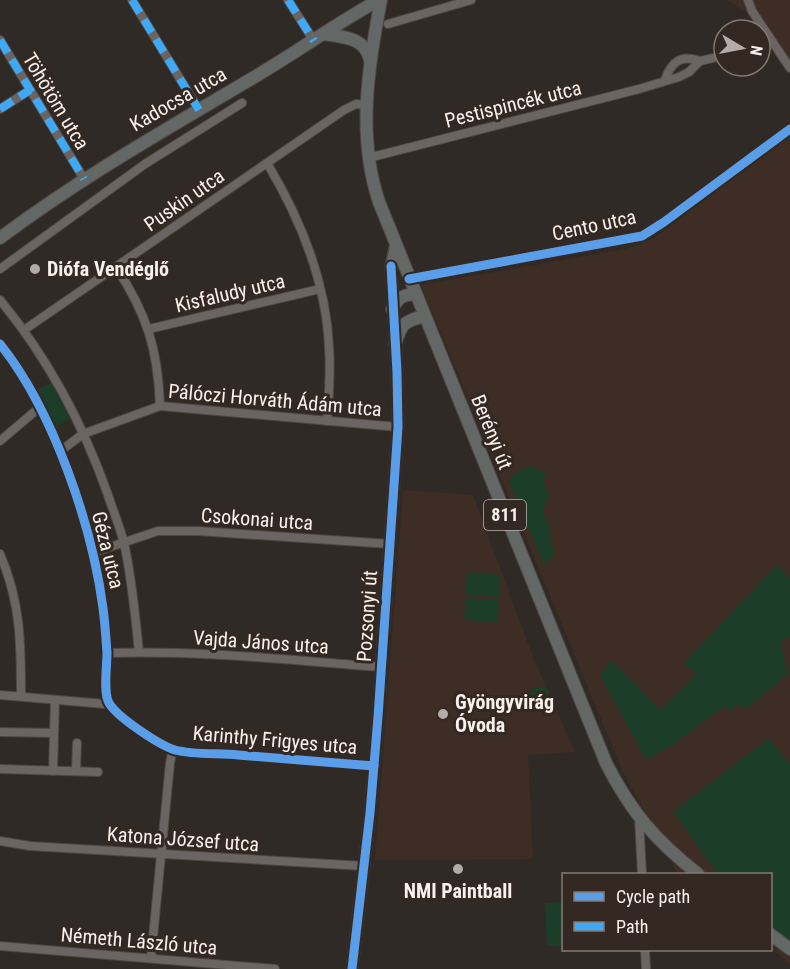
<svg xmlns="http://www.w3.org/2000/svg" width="790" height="969" viewBox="0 0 790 969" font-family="'Roboto Condensed',sans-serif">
<rect width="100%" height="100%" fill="#302a26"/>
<g fill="#3d2d24">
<polygon points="726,0 790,0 790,70 752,15"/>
<polygon points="790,134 790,964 771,948 770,874 678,874 623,772 421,285 625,249 648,241 664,231"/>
<polygon points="403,490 473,495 533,657 575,752 528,755 533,859 375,860"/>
</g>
<g fill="#1c3e29">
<polygon points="51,383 70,419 54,428 35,391"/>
<polygon points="530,466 546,472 544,483 550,496 542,511 549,525 554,555 544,565 509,481 514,474"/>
<polygon points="778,564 790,580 790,635 780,643 788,674 746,709 739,704 730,711 725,706 672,745 646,760 600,675 611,660 660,710 697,674 684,663"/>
<polygon points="467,572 500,575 499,597 465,594"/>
<polygon points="466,598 499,600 497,622 464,620"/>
<polygon points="546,686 555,708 549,711 533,706 529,700 531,689"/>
<polygon points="769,738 790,765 790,943 771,928 770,874 718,874 673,812"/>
<polygon points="563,902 563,946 547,946 545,903"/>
</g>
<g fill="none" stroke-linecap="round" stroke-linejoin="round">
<defs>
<g id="street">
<polyline points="132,0 199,110"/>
<polyline points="288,0 314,41"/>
<polyline points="748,0 752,11 790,68"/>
<polyline points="388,24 471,0"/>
<polyline points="0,40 84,179"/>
<path d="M665,80C671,62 681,54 700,61"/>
<polyline points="0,109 30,90"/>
<polyline points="368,158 639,89 679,77 689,72 700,61 713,58"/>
<path d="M267,163C300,218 326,282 329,347C331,372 329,396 327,421"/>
<path d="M116,267C147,314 158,350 160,406"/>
<polyline points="0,269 145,164 242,103"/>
<polyline points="409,279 642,236 664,222 790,129"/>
<path d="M0,300C48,358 83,424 108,495C113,511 120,527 124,543C132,578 135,615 139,652"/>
<polyline points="149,329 320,289"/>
<polyline points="24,330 344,110 356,104 366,105"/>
<path d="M0,344C53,410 92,525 103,608C105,623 106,638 107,653C107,666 103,693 109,703C117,717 159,745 175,750C194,755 218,753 238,755C283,759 329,762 374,766"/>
<polyline points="0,441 40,407"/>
<polyline points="59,452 83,434 160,406 398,427"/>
<polyline points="92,553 158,531 198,531 390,544"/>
<path d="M0,554C21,603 21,644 21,696"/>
<path d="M107,653C198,650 290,660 381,667"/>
<polyline points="0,695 105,704 109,703"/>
<polyline points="0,732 54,733"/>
<polyline points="0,769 98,772"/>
<polyline points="53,771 55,700"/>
<polyline points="76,771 77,743"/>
<polyline points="639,818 642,874"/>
<polyline points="0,841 30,846 364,866"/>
<polyline points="0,946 275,969"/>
<polyline points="645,950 646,969"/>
<polyline points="151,958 170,763 173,749"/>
</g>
<polyline id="secondary" points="352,969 370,813 378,717 398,427 397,372 391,266 395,246"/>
<g id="primary">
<path d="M381,0C368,67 357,136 379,202L606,763C631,812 655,840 698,874"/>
<path d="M324,34C343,37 365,37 370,60"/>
<path d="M0,238C80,178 165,130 251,79C294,54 335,24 379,0"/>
<path d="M392,309C398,298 402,295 415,294"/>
<path d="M395,344C402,323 403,322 424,316"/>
<polyline points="770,934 790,949"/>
</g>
</defs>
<use href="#street" stroke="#4d4744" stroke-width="10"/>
<use href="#secondary" stroke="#4d4744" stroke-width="13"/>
<use href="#primary" stroke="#4d4744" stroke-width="14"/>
<use href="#street" stroke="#6a6562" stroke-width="8"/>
<use href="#secondary" stroke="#666664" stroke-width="10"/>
<use href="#primary" stroke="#636766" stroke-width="12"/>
<g stroke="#3fa9f5" stroke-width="8" stroke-dasharray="15 8" stroke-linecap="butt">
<polyline points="132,0 199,110"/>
<polyline points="288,0 314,41"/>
<polyline points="0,40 84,179"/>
<polyline points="0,109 30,90"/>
</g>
<defs>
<g id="cycleway">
<polyline points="409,279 642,236 664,222 790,129"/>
<path d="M0,344C53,410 92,525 103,608C105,623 106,638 107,653C107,666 103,693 109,703C117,717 159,745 175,750C194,755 218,753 238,755C283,759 329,762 374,766"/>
<polyline points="352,969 370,813 378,717 398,427 397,372 391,266"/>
</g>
</defs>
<use href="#cycleway" stroke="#342922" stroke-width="13"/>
<use href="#cycleway" stroke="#5a9eea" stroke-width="9"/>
</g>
<g fill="#b3aba7" stroke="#342922" stroke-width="2">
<circle cx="35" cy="269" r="6"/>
<circle cx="443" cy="714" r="6"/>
<circle cx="458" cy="869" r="6"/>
</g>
<g text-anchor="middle" stroke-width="6" stroke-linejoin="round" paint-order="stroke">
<rect fill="#342922" stroke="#beb5b0" stroke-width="1.5" x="484" y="500" width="42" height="30" rx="4.5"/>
<g font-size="18" font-weight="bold" fill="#f9f1ed">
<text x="505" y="521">811</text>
</g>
<g font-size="20" fill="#f9f1ed" stroke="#342922">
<text transform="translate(178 99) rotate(-30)" y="7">Kadocsa utca</text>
<text transform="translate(56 101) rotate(59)" y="7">Töhötöm utca</text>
<text transform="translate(513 104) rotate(-14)" y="7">Pestispincék utca</text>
<text transform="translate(184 200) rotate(-35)" y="7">Puskin utca</text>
<text transform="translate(594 225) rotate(-12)" y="7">Cento utca</text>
<text transform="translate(230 293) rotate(-13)" y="7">Kisfaludy utca</text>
<text transform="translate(275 400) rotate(5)" y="7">Pálóczi Horváth Ádám utca</text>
<text transform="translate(492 432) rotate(68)" y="7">Berényi út</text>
<text transform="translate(257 519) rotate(4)" y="7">Csokonai utca</text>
<text transform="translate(108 550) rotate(76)" y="7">Géza utca</text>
<text transform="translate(367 616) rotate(-86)" y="7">Pozsonyi út</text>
<text transform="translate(261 642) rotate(4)" y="7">Vajda János utca</text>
<text transform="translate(275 740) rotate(5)" y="7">Karinthy Frigyes utca</text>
<text transform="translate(183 839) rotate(4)" y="7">Katona József utca</text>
<text transform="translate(139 941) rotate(5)" y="7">Németh László utca</text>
</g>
<g font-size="20" font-weight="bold" fill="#f9f1ed" stroke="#342922" text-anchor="start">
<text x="47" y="276">Diófa Vendéglő</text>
<text x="455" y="709">Gyöngyvirág<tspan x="455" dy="23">Óvoda</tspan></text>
<text x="458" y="898" text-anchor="middle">NMI Paintball</text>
</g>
</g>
<rect x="562" y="873" width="210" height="78" fill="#342922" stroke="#837973" stroke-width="1.5"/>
<rect x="574" y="892" width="30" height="9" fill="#5a9eea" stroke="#837973" stroke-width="1.5"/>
<text x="616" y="903" font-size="18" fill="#f9f1ed">Cycle path</text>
<rect x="574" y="922" width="30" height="9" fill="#3fa9f5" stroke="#837973" stroke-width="1.5"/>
<text x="616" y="933" font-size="18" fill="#f9f1ed">Path</text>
<g transform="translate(742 48) rotate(100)"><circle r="28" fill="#342922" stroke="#837973" stroke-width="1.5"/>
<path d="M0-4.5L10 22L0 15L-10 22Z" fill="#b3aba7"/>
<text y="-9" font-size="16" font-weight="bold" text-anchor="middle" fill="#f9f1ed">N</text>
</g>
</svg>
